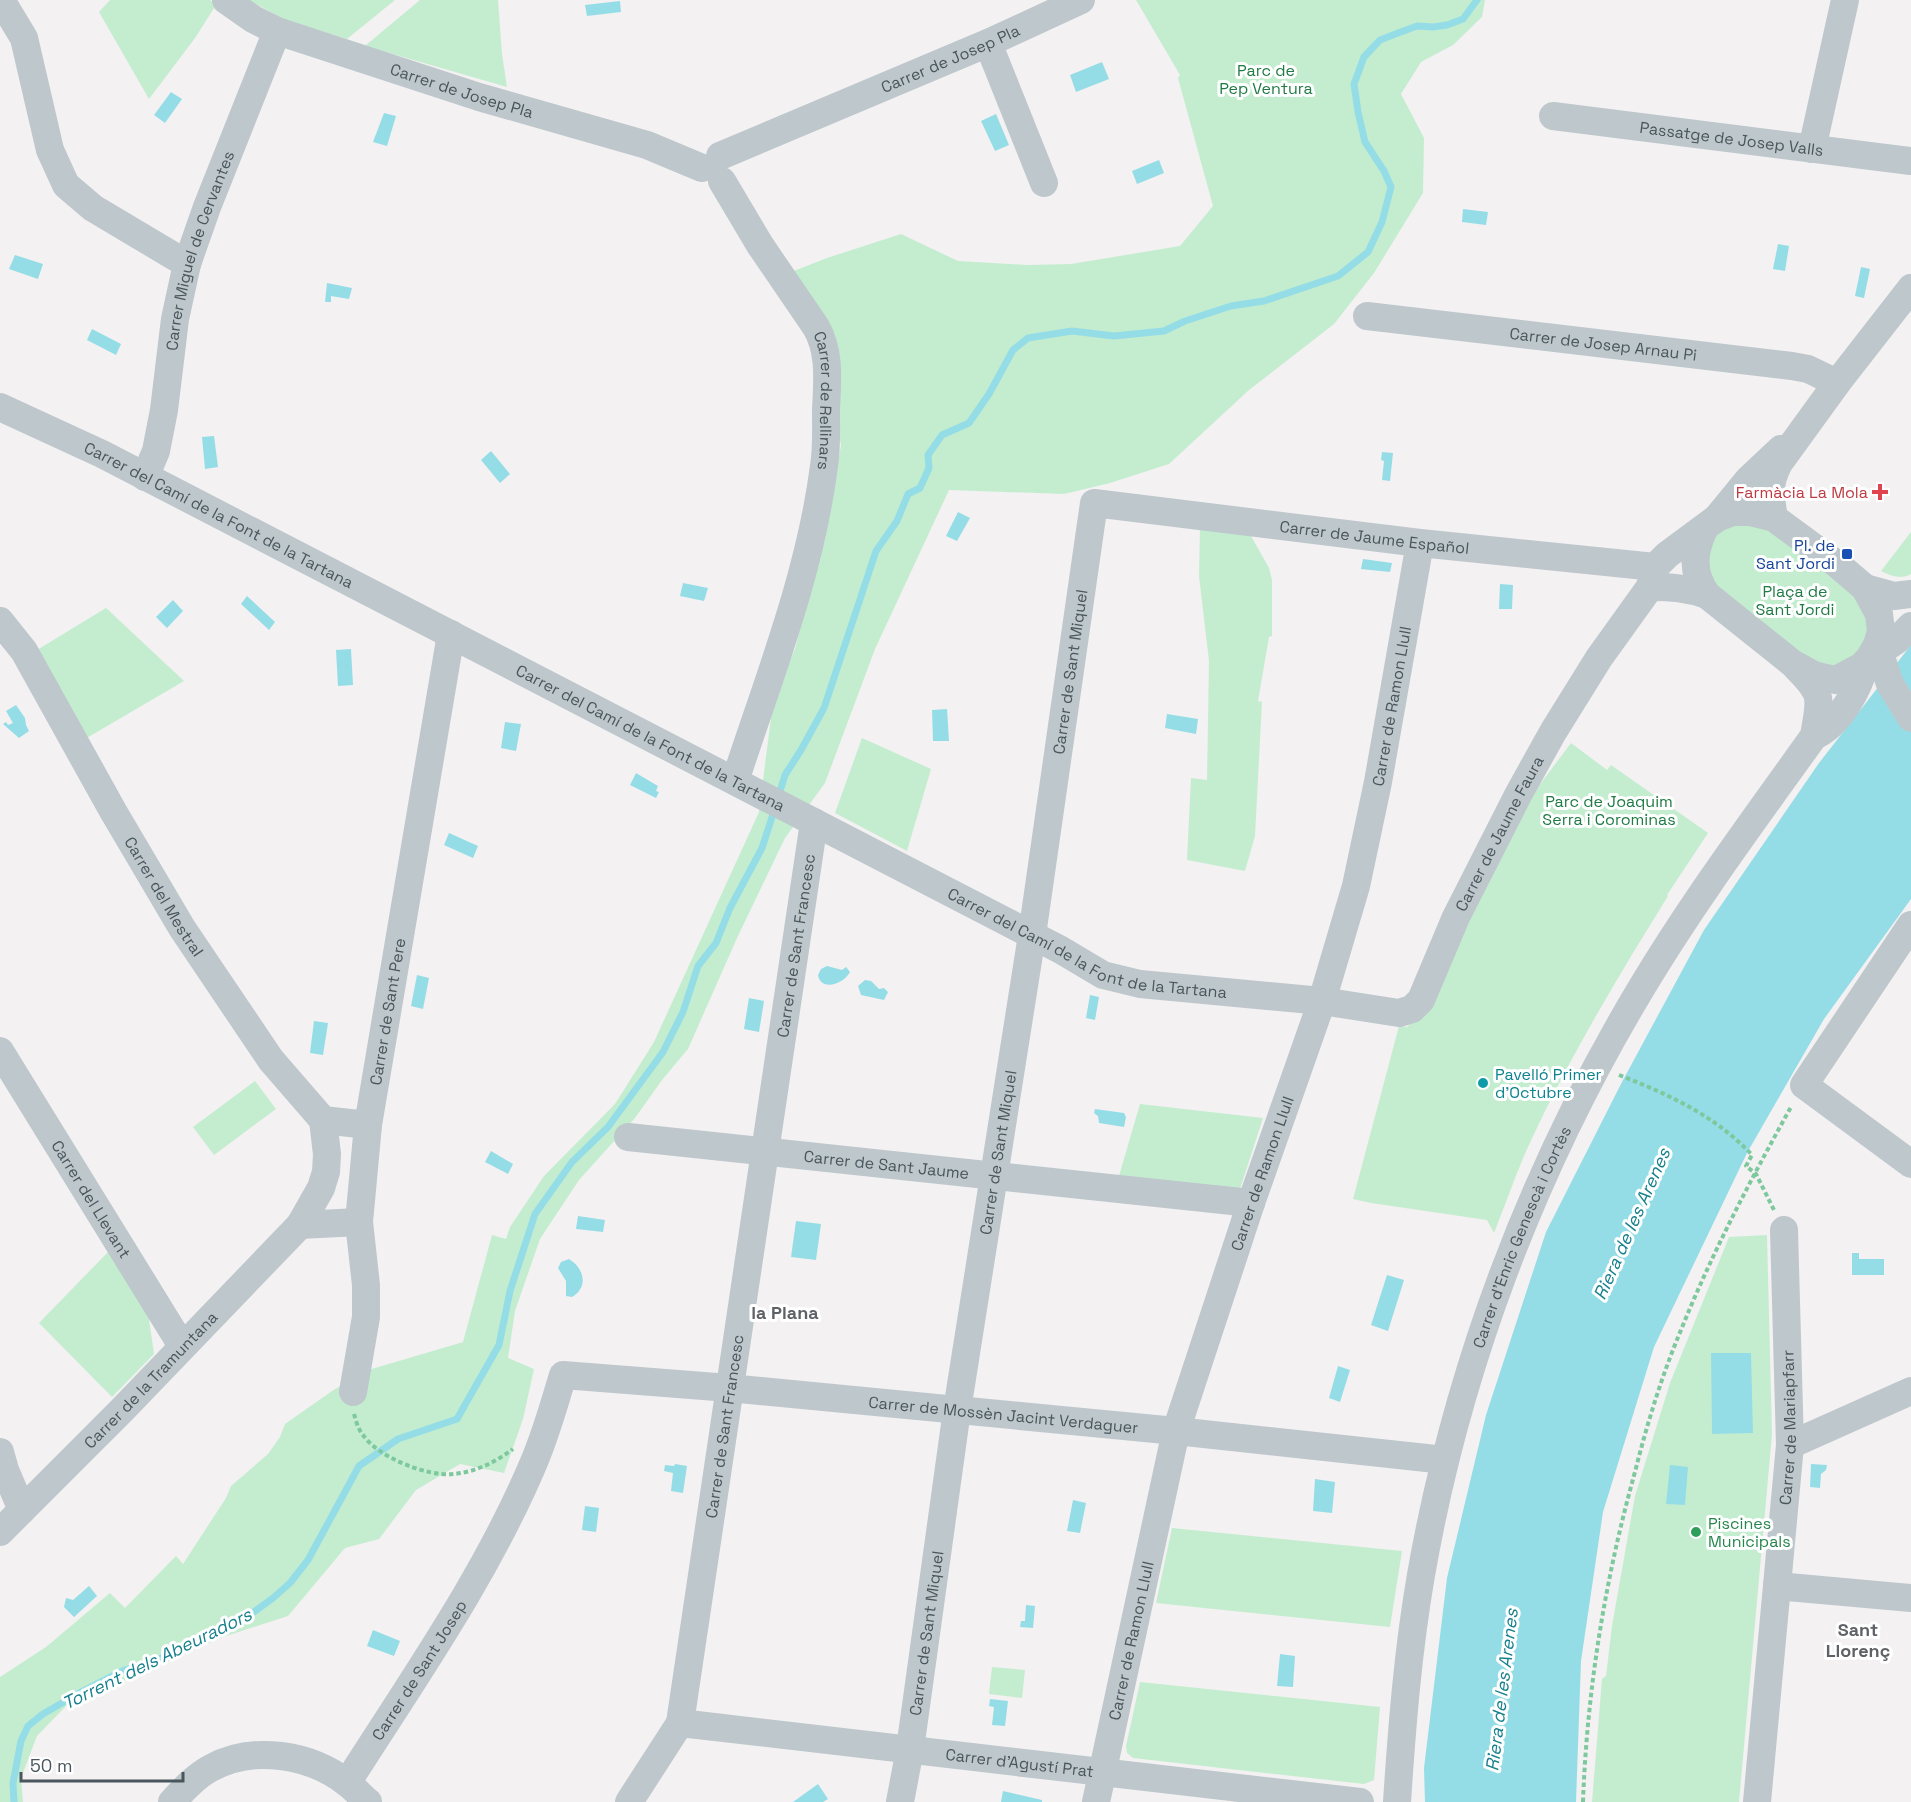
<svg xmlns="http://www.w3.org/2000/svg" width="1911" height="1802" viewBox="0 0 1911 1802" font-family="'Space Grotesk',sans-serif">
<rect width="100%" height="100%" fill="#f3f1f2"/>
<g fill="#c4edd0">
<polygon points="110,0 210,0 216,5 195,38 149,99 99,12"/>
<polygon points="249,0 395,0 347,39 285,20"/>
<polygon points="420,0 498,0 502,54 507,87 365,46"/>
<polygon points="1136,0 1485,0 1482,17 1453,45 1421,62 1401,94 1424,138 1423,193 1374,273 1334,324 1249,390 1169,464 1110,483 1064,494 949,490 875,649 825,783 785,838 737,938 688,1049 662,1080 635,1118 579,1180 540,1239 515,1311 508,1358 534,1369 523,1419 504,1473 460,1464 416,1490 379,1539 345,1548 288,1616 223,1637 66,1706 37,1736 21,1778 23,1802 0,1802 0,1677 46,1647 110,1593 125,1608 176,1556 183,1564 226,1498 231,1486 268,1454 280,1437 285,1424 332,1391 365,1371 463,1342 492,1235 506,1239 510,1227 544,1176 615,1104 654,1042 759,812 774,694 795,649 829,514 841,445 825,369 781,276 827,258 901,234 958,261 1028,265 1071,264 1180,246 1213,206 1178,78 1180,75"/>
<polygon points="1733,523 1756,524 1775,535 1860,599 1873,626 1852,663 1820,667 1710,583 1702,558 1714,537"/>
<polygon points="1200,529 1251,536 1269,568 1272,580 1272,636 1269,637 1258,701 1262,702 1255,836 1245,871 1187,860 1191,778 1207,780 1209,661 1199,576"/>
<path d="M1911,532V574C1901,580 1891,576 1881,571Z"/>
<polygon points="106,608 184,681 85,739 37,650"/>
<polygon points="862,738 931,769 907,851 835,813"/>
<path d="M1571,743L1607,770L1611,765L1708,833L1667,895L1668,896C1616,980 1564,1066 1524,1156C1513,1182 1504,1208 1494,1233L1487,1220L1371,1203L1353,1199L1399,1026L1407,1027L1433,1003L1467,913L1529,799Z"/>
<polygon points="255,1081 276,1109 214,1155 193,1127"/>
<polygon points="1140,1104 1263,1118 1240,1189 1119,1176"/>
<polygon points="1767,1235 1772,1434 1739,1802 1592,1802 1602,1679 1606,1676 1612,1626 1635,1496 1670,1383 1729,1237"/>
<polygon points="109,1251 148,1312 154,1354 112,1397 39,1323"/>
<polygon points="1172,1528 1402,1551 1390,1627 1156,1603"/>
<polygon points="992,1667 1025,1670 1022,1698 989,1694"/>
<polygon points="1140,1682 1380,1707 1374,1780 1364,1784 1133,1758 1127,1753 1126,1746"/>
</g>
<g fill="#95dde6">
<polygon points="620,1 621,12 587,16 585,5"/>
<polygon points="1102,62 1109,79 1076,92 1070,75"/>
<polygon points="171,92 182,99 165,123 154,115"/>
<polygon points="384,113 396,116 387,146 373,142"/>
<polygon points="996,114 1009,145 995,151 981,121"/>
<polygon points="1159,160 1164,173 1137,184 1132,171"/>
<polygon points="1463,209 1488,212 1486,225 1462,222"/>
<polygon points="1778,244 1789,246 1785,271 1773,269"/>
<polygon points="15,255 43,264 38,279 9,269"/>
<polygon points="1861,267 1870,269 1864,298 1855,296"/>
<polygon points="327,283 352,288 349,299 331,296 331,302 325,302"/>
<polygon points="92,329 121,344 116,355 87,340"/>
<polygon points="214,436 218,467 205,469 202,437"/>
<polygon points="491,451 510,474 500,483 481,460"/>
<polygon points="1382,452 1393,453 1390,481 1382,480 1384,461 1381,460"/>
<polygon points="958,512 970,518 957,541 946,536"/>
<polygon points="1363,559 1392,563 1390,572 1361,569"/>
<polygon points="683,583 708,588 704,601 680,596"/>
<polygon points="1500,584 1513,585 1512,609 1499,609"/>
<polygon points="247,596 275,622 269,630 241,604"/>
<polygon points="173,600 183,611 167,628 156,617"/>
<polygon points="1911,645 1911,899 1824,1019 1747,1153 1654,1347 1603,1512 1581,1661 1576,1802 1425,1802 1424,1768 1447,1578 1486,1415 1546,1232 1622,1082 1704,930 1819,763"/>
<polygon points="351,649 353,685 338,686 336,650"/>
<polygon points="16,705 25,718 26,725 29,731 19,738 3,724 6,722 8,725 13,723 6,711"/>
<polygon points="947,709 949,741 933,741 932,710"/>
<polygon points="1167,714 1198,719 1196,734 1165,728"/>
<polygon points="505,722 521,724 516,751 501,748"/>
<polygon points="636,773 658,786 656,791 659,792 656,798 630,785"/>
<polygon points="449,833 478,846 473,858 444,845"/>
<path d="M827,966L842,970L846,967L850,972C844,984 821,992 818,975L821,969Z"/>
<polygon points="417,975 429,978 423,1009 411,1006"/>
<polygon points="865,980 871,981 879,989 884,988 888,992 884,1000 861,995 858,986"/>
<polygon points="1090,995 1099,997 1095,1020 1086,1018"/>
<polygon points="749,998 764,1001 759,1032 744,1029"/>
<polygon points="314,1021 328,1023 323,1055 310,1053"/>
<polygon points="1095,1109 1124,1113 1126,1117 1124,1127 1099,1123 1098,1116 1094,1113"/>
<polygon points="491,1151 513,1164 508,1174 485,1162"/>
<polygon points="578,1216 605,1220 603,1232 576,1229"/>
<polygon points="796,1221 821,1224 816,1260 791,1257"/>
<polygon points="1852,1253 1859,1253 1859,1259 1884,1259 1884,1275 1852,1275"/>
<path d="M569,1259C584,1268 589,1287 572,1297L566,1296V1281L558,1268L561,1262Z"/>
<polygon points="1387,1275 1404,1280 1388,1331 1371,1325"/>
<polygon points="1711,1353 1751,1353 1753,1433 1712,1434"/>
<polygon points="1338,1366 1350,1370 1340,1402 1329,1398"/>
<polygon points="675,1464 687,1466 683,1493 671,1491 673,1473 664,1471 665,1465 674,1466"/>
<polygon points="1811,1464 1827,1465 1826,1470 1821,1474 1820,1488 1810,1487"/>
<polygon points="1670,1465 1688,1467 1685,1505 1666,1504"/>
<polygon points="1315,1479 1335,1482 1332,1513 1313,1511"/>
<polygon points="1073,1500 1086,1503 1080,1533 1067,1531"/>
<polygon points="585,1506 599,1508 596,1532 582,1530"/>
<polygon points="89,1586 97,1596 74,1617 64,1607 66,1598 73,1600"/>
<polygon points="1026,1605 1035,1606 1033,1628 1020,1627 1021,1621 1025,1621"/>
<polygon points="373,1630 400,1641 394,1656 367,1646"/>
<polygon points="1280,1654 1295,1656 1293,1687 1277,1686"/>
<polygon points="990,1699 1008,1701 1005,1726 992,1725 994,1707 989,1706"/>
<polygon points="818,1784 828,1799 823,1802 793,1802"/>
<polygon points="1003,1791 1042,1800 1042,1802 1001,1802"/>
</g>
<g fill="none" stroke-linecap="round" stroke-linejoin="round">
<g stroke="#95dde6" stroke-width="7">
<polyline points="778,798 785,775 801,750 824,708 876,551 897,521 908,494 920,488 929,468 928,455 942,435 969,423 989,394 1013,350 1028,338 1072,331 1114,336 1164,331 1185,321 1231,306 1264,301 1338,276 1368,252 1382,222 1391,187 1384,171 1365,142 1358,112 1354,84 1364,57 1380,40 1398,33 1417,26 1433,27 1447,25 1463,19 1477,0"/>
<polyline points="14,1802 13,1783 21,1741 28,1726 43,1714 81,1692 122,1671 173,1654 202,1637 243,1620 273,1598 290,1583 308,1560 359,1466 398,1439 457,1419 499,1345 510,1291 535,1214 572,1162 608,1127 663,1052 683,1012 698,966 716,943 730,908 762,848 775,808"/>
</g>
<g stroke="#7ec89d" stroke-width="4" stroke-dasharray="4.5 3" stroke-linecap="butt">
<path d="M1619,1075C1668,1094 1716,1116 1752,1155L1746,1166L1756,1174L1774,1210"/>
<path d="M354,1414C356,1421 358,1429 363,1435C378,1457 427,1477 454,1474C475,1472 496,1462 513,1449"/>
<path d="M1583,1802C1587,1690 1605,1579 1635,1472C1647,1424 1662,1375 1681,1330C1712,1253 1751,1179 1791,1107"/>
</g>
<g stroke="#bec7cc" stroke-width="28">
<polyline points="1,0 24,38 50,150 66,185 93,208 187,264"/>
<path id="s1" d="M226,0L253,19L277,31L479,97L647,145L702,168"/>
<polyline points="988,43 1044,183"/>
<path id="s2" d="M1553,116L1911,161"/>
<polyline points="1812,149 1845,0"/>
<path id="s3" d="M720,156L988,43L1081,0"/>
<path id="s4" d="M722,181L760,245L816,327C831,353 827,383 826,411C826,429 827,448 824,466C810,575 769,677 735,781"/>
<path id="s5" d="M1367,316L1792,366L1808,369L1837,383"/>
<path id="s6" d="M0,407L102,454L1061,950L1103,975L1140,984L1322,1001L1399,1013L1412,1009L1421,1000L1456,917L1518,795L1553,732L1599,658L1650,587L1655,567L1667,555L1717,518L1733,512H1750L1774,518L1838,565L1865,588L1879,614L1881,631L1877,645L1869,659L1862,666L1836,680L1826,678L1814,675L1792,663L1707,595C1691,572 1693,552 1705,527"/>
<path id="s7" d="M145,477L156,451L164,410L175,319L187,264L207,207L277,31"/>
<polyline points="1717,518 1749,479 1781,449"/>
<path d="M1774,518C1770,495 1768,484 1779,463L1837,383L1911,288"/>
<path d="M1650,587C1671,587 1687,588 1707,595"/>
<polyline points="1865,588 1894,596 1911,594"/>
<path id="s8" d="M0,621L24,651L113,811L182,928L271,1060L323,1120L368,1125"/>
<polyline points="1877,645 1890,684 1911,718"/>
<polyline points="1869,659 1897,640 1911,626"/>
<path d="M1814,736C1840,725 1859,688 1866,662"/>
<polyline points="1911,925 1804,1085 1911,1164"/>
<path id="s9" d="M0,1051L182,1346"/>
<path id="s10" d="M628,1137L1251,1203"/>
<polyline points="300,1225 359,1222"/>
<path id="s11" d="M353,1392L366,1317V1285L359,1222L368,1125L451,634"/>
<polyline points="1790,1445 1911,1391"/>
<polyline points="0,1452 5,1470 22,1510"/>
<path id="s12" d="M0,1532L122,1410L300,1225L321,1188L326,1172L327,1154L323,1120"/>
<polyline points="1777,1586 1911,1598"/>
<path id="s13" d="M680,1723L1360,1802"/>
<path id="s14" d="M347,1783C413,1679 486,1576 534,1462C546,1434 554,1405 563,1375L729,1388L1176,1431L1445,1460"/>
<path d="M172,1802C184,1789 196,1776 211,1768C253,1745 310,1754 347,1783C355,1789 361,1796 368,1802"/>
<path id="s15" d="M629,1802L680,1723L814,822"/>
<path id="s16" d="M900,1802L910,1749L957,1410L1032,935L1094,503L1420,543L1655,567"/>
<path id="s17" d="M1096,1802L1176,1431L1251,1203L1322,1001L1356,886L1378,782L1420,543"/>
<path id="s18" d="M1397,1802C1402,1726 1408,1650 1421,1575C1457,1369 1532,1171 1639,992C1692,903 1754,820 1814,736C1820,698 1825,696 1796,667"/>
<path id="s19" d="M1757,1802L1790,1445L1784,1230"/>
</g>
</g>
<path fill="#e0444e" stroke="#fff" stroke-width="2" d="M1877 483h6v6h6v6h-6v6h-6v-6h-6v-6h6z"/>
<rect fill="#1a4fb4" stroke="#fff" stroke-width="2" x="1841" y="548" width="12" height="12" rx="3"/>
<circle fill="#0f9aa8" stroke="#fff" stroke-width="2" cx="1483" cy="1083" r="6"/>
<circle fill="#2e9e5b" stroke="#fff" stroke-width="2" cx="1696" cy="1532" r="6"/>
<g text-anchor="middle" stroke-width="6" stroke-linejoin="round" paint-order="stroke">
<g font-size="16" fill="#4a565d" stroke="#fff">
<text dy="6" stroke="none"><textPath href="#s3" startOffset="250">Carrer de Josep Pla</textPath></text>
<text dy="6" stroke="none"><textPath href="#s1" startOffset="254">Carrer de Josep Pla</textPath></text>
<text dy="6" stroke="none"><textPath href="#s2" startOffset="180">Passatge de Josep Valls</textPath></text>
<text dy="6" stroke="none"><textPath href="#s7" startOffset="234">Carrer Miguel de Cervantes</textPath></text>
<text dy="6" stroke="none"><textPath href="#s5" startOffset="238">Carrer de Josep Arnau Pi</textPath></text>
<text dy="6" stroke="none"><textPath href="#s4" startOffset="249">Carrer de Rellinars</textPath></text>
<text dy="6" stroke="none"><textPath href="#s6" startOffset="244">Carrer del Camí de la Font de la Tartana</textPath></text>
<text dy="6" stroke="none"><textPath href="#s16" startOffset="1596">Carrer de Jaume Español</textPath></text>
<text dy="6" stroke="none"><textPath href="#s16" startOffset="1143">Carrer de Sant Miquel</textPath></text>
<text dy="6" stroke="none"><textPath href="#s17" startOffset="1137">Carrer de Ramon Llull</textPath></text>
<text dy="6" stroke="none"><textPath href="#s6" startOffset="730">Carrer del Camí de la Font de la Tartana</textPath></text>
<text dy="6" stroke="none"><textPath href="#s6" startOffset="1750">Carrer de Jaume Faura</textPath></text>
<text dy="6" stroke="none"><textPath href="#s8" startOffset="321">Carrer del Mestral</textPath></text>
<text dy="6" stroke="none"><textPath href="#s6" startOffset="1216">Carrer del Camí de la Font de la Tartana</textPath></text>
<text dy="6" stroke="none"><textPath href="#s15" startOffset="880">Carrer de Sant Francesc</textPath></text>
<text dy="6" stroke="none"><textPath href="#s11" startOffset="384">Carrer de Sant Pere</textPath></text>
<text dy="6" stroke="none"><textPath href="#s16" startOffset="657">Carrer de Sant Miquel</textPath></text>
<text dy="6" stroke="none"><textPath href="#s10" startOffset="260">Carrer de Sant Jaume</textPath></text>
<text dy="6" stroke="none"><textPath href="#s17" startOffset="651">Carrer de Ramon Llull</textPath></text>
<text dy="6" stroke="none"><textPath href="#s9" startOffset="174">Carrer del Llevant</textPath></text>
<text dy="6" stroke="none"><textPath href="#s18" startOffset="582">Carrer d'Enric Genescà i Cortès</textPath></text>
<text dy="6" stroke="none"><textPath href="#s12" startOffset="214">Carrer de la Tramuntana</textPath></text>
<text dy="6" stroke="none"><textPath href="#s14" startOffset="906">Carrer de Mossèn Jacint Verdaguer</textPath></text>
<text dy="6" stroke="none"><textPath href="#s15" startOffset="394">Carrer de Sant Francesc</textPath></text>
<text dy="6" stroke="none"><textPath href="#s19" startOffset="376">Carrer de Mariapfarr</textPath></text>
<text dy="6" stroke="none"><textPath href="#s16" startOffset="171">Carrer de Sant Miquel</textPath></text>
<text dy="6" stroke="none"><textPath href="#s17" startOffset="165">Carrer de Ramon Llull</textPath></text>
<text dy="6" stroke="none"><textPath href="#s14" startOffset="134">Carrer de Sant Josep</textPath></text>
<text dy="6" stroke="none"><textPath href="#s13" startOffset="342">Carrer d'Agustí Prat</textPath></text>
</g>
<g font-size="16" fill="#1f7a44" stroke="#fff">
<text x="1266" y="76">Parc de<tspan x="1266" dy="18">Pep Ventura</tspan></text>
<text x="1795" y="597">Plaça de<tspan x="1795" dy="18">Sant Jordi</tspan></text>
<text x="1609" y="807">Parc de Joaquim<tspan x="1609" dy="18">Serra i Corominas</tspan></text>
</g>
<g font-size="16" fill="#be3a42" stroke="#fff" text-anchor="end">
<text x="1868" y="498">Farmàcia La Mola</text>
</g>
<g font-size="16" fill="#164399" stroke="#fff" text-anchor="end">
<text x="1835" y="551">Pl. de<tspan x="1835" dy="18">Sant Jordi</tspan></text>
</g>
<g font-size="16" fill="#0d838f" stroke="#fff" text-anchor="start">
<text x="1495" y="1080">Pavelló Primer<tspan x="1495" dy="18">d'Octubre</tspan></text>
</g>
<g font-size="16" fill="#27864d" stroke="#fff" text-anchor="start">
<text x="1708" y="1529">Piscines<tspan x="1708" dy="18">Municipals</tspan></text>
</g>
<g font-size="18" font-style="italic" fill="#17808d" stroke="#fff">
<text transform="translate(1632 1224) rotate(-66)" y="6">Riera de les Arenes</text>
<text transform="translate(157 1659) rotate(-26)" y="6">Torrent dels Abeuradors</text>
<text transform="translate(1502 1690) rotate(-83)" y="6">Riera de les Arenes</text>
</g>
<g font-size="18" font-weight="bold" fill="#5e6266" stroke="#fff">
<text x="785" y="1319">la Plana</text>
<text x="1858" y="1636">Sant<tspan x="1858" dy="21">Llorenç</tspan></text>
</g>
</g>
<path d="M21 1772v9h162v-9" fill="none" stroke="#4a565d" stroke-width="3"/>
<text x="30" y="1772" font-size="18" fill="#4a565d" stroke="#ffffff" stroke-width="4.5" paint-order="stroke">50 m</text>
</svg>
